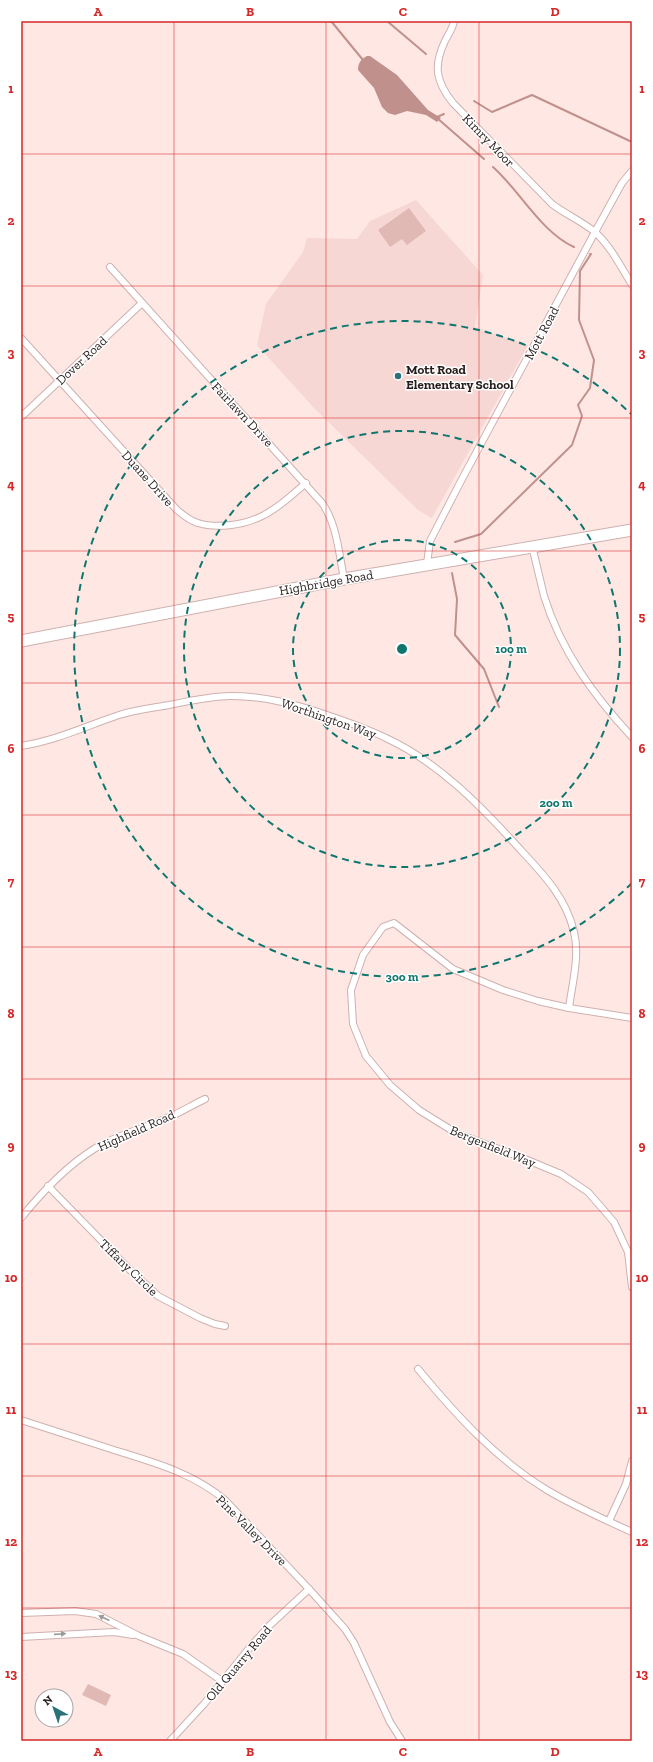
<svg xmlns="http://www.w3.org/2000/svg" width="653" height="1762" viewBox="0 0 653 1762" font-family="'Zilla Slab',serif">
<rect width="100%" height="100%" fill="#ffe7e4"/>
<polygon fill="#f6d7d4" points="416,200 483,275 475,327 528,345 432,518 418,510 313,407 257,345 266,304 303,252 307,238 357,239 370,221"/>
<g fill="#e0b9b5">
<polygon points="409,208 426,231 407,245 402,239 390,247 378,230"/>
<polygon points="88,1684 111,1695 106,1706 82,1695"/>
</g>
<path fill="#c0918c" d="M367,56H370L397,75L428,110L441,118L437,122L426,115L407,111L395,115L388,113L382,107L374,88L358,70C358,63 361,59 367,56Z"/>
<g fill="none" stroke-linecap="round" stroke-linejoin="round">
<g stroke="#c0918c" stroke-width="2">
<polyline points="331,21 363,60"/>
<polyline points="387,21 426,54"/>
<polyline points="474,101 492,112 532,95 632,142"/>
<polyline points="437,117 444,114"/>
<polyline points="437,118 484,159"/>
<path d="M493,167C520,191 541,232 574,247"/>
<polyline points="455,542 481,534 572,445 582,416 578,405 590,388 594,360 579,320 580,271 591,254 590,254"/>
<polyline points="452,573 457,599 455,635 484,669 499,707"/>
</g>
<defs>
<g id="minor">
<path d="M454,21C453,28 448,35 445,41C433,66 436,82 453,103L552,204C565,214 585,223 596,233C611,247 621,267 632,285"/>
<path d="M110,267L322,503C337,524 339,554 344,579"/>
<path d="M21,338L177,510C183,515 190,521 198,523C217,529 246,525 264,515C280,507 292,495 306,483"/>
<polyline points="21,417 142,303"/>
<path d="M532,546C536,563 540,580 544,596C561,651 594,696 632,737"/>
<polyline points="427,564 430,541 462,479 595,232 622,183 632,171"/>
<path d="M21,746C55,741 86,726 119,715C135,710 152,708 169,705C189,701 211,696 231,696C264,696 294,704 324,714C345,721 366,728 386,738C438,762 480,805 518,847C542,873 566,897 574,932C580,956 572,984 569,1008"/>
<polyline points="632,1018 569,1008 538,1001 503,990 453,969 394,923 383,927 363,955 351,990 353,1024 366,1056 390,1085 419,1110 456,1133 525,1159 561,1174 588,1192 614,1222 628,1252 632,1287"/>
<polyline points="48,1186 128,1268 158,1296 200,1318 215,1324 225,1326"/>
<path d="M21,1218C42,1192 65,1167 94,1149C116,1135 143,1129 167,1118C180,1113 192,1105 205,1099"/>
<path d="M418,1369C456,1415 496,1459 547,1490C574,1506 603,1519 632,1532"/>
<path d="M21,1420C52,1430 83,1440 114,1450C153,1462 193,1473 225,1500L309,1589L345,1629L354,1643L390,1722L402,1741"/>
<polyline points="609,1521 626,1484 632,1461"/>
<polyline points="21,1613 75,1611 96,1614 139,1636 183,1654 222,1681"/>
<polyline points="21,1637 114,1632 133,1635"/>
<polyline points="170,1741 204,1704 251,1646 270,1625 309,1589"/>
</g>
<polyline id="trunk" points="21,641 344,579 632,530"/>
</defs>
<use href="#minor" stroke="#ceb1af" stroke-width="8"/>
<use href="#trunk" stroke="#ceb1af" stroke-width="13"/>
<use href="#minor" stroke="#fff" stroke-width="6"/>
<use href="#trunk" stroke="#fff" stroke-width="11"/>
</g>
<defs><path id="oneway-solid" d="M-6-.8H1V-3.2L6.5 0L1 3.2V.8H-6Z"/></defs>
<g fill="#9e9999">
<use href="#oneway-solid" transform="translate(104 1618) rotate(-155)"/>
<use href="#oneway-solid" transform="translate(60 1634) rotate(-4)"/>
</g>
<path fill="none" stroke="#d62828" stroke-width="1" stroke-opacity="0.55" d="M174,21V1741M326,21V1741M479,21V1741M21,154H632M21,286H632M21,418H632M21,551H632M21,683H632M21,815H632M21,947H632M21,1079H632M21,1211H632M21,1344H632M21,1476H632M21,1608H632"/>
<g fill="none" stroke="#0f766e" stroke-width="2" stroke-dasharray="7 5">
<circle cx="402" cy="649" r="109"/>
<circle cx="402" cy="649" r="218"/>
<path d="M632 883A328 328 0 1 1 632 415"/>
</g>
<circle fill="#29727a" stroke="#fff" stroke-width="1.5" cx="398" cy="376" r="4"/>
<g text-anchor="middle" stroke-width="3" stroke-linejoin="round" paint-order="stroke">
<g font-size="13" fill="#271d1c" stroke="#fff">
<text transform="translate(489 140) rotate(46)" y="5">Kimry Moor</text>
<text transform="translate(541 333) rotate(-62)" y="5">Mott Road</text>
<text transform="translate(81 360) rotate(-43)" y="5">Dover Road</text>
<text transform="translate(243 414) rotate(47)" y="5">Fairlawn Drive</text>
<text transform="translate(148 478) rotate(48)" y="5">Duane Drive</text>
<text transform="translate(326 582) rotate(-10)" y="5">Highbridge Road</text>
<text transform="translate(329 718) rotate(19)" y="5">Worthington Way</text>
<text transform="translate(136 1130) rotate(-24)" y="5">Highfield Road</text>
<text transform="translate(493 1146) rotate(22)" y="5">Bergenfield Way</text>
<text transform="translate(129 1267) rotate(44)" y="5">Tiffany Circle</text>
<text transform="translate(252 1530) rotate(45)" y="5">Pine Valley Drive</text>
<text transform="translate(238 1663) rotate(-50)" y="5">Old Quarry Road</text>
</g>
<g font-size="13" font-weight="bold" fill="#271d1c" stroke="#fff" text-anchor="start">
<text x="406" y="374">Mott Road<tspan x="406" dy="15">Elementary School</tspan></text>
</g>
</g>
<circle cx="402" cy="649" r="6" fill="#0f766e" stroke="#fff" stroke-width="2"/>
<g font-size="12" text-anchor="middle" font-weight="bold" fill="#0f766e" stroke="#fff" stroke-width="3" stroke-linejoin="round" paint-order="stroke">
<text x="511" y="653">100 m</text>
<text x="556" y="807">200 m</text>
<text x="402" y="981">300 m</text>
</g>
<rect width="653" height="1762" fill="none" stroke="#ffffff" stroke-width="44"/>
<g transform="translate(54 1708) rotate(320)"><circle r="19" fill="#ffffff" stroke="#a9a5a4"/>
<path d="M0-3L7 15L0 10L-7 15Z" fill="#29727a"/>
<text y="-6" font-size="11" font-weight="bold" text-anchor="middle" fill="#271d1c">N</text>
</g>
<rect x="22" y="22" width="609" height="1718" fill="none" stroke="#d62828" stroke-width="1.5"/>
<g font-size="13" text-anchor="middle" font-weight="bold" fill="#d62828">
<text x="98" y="16">A</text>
<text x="250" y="16">B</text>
<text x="403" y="16">C</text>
<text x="555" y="16">D</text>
<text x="11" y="93">1</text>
<text x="642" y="93">1</text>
<text x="11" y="225">2</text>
<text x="642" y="225">2</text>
<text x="11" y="357">3</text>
<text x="642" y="357">3</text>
<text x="11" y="489">4</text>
<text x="642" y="489">4</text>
<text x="11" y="621">5</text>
<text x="642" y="621">5</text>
<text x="11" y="753">6</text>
<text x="642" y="753">6</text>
<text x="11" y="886">7</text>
<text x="642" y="886">7</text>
<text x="11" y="1018">8</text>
<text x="642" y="1018">8</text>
<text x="11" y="1150">9</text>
<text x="642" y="1150">9</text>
<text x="11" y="1282">10</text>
<text x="642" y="1282">10</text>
<text x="11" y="1414">11</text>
<text x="642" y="1414">11</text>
<text x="11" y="1546">12</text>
<text x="642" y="1546">12</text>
<text x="11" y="1678">13</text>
<text x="642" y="1678">13</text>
<text x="98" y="1756">A</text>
<text x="250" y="1756">B</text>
<text x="403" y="1756">C</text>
<text x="555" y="1756">D</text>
</g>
</svg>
